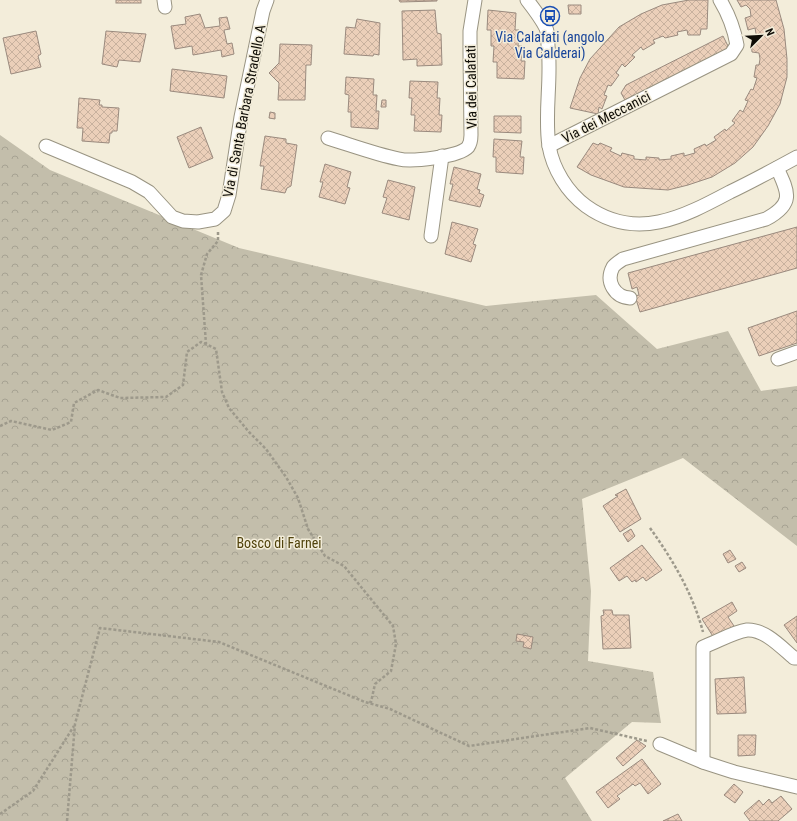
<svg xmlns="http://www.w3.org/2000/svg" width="797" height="821" viewBox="0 0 797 821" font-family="'Roboto Condensed',sans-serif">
<defs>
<pattern id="forest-crowns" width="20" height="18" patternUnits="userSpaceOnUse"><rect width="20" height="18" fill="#c3beab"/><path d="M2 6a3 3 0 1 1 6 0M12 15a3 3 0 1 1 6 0" fill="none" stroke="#a6a292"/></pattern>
<pattern id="building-cross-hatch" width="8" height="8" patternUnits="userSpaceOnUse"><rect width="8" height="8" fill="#ebcfb9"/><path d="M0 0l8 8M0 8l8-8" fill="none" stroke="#c8b19e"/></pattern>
</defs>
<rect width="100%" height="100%" fill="#f3edda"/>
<polygon fill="url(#forest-crowns)" points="0,135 50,170 239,248 486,306 596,295 657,349 728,331 761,391 797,386 797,546 683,458 582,499 591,591 588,661 653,672 661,723 632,722 565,778 592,821 0,821"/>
<g fill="url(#building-cross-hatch)" stroke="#9a8a7e">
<rect x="116" y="0" width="25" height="3"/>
<polygon points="399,0 437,0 437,1 400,2"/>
<polygon points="689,0 708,0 707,29 701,29 700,35 688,35 687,30 677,32 678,35 665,38 663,36 653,40 655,43 643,50 641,47 632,55 635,57 625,67 622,64 616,73 619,75 611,86 608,85 604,95 607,96 602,109 599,107 598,114 570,108 580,78 590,59 619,27 641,14 662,5"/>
<polygon points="737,0 776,0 784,29 787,59 787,77 780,104 768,126 753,147 735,163 712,177 688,185 668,190 624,187 591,175 577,167 593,143 598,145 600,143 612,148 610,151 621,156 622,153 634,156 634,159 646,160 646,157 659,158 659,160 671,159 671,156 684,153 684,156 695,153 694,149 705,144 706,146 716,140 714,137 725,129 726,131 735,123 732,121 740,110 743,112 748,101 745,100 751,89 753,90 757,78 754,77 756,65 759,65 760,59 759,53 752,52 751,40 757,39 755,28 748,30 745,18 751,16 750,9 746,5 741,7"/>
<polygon points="568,5 581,5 581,14 569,14"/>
<polygon points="435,10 437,33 441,34 442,65 417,66 417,59 403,60 402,11"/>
<polygon points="488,10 516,13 515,30 519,30 518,46 522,46 521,61 525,61 524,79 497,78 497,62 493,62 494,46 491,46 491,30 487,30"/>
<polygon points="200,14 205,28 220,26 219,18 227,17 230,29 224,30 227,44 232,43 234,54 222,57 221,50 193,55 192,46 175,49 171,26 186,24 185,17"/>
<polygon points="357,19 380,23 379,55 374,54 373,56 344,54 346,27 355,28"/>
<polygon points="36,31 41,54 38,56 41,67 11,74 3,38"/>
<polygon points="106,31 146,34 140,62 119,60 117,67 102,64"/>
<polygon points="723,36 729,48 625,100 621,93 626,85"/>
<polygon points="280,44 312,45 311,65 306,65 305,100 278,100 279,83 269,73 279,63"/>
<polygon points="172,69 227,76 224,98 170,91"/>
<polygon points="346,77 374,79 373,95 377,95 376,111 379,111 378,129 351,127 351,112 348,112 349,95 345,94"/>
<polygon points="410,81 438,82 437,98 440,98 439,115 442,115 441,132 414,131 415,115 411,115 412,98 409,98"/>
<polygon points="79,98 100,100 99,105 102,105 102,107 119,108 117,131 112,131 112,133 110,133 109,143 82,141 83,128 77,128"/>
<polygon points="382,100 386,100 386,107 381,107"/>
<polygon points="270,112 275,113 275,119 269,118"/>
<polygon points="494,116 521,116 521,133 494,132"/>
<polygon points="201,127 213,158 189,168 177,137"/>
<polygon points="265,136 286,139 286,143 297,145 291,186 287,188 285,193 261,189 264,166 260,166"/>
<polygon points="494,139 522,141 520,157 524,157 523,174 496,172 496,157 493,157"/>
<polygon points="325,164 351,172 347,187 350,188 345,204 319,197 323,182 320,182"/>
<polygon points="454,167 481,174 477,189 480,190 479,193 484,195 480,207 449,200 453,184 450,184"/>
<polygon points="388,180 415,187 409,220 382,213 387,198 383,197"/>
<polygon points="452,222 478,229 473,244 476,245 471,262 445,254"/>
<polygon points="797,227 797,268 640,312 635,296 639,295 637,287 632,289 628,273"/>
<polygon points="797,311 797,343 759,356 748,328"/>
<polygon points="626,489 641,519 620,532 603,506 618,496 615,495"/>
<polygon points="631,529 635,536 628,542 623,534"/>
<polygon points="642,545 662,570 646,581 643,577 636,582 635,580 632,582 627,576 619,581 610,568"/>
<polygon points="730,550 736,559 728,563 723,554"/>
<polygon points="742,562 746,568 739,572 735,566"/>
<polygon points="732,602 737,611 728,617 734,626 714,638 702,619"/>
<polygon points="603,610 612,610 613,615 629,615 631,648 603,649 601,616 604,615"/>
<polygon points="797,616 797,643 784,625"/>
<polygon points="517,634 533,637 531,649 523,647 524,642 516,641"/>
<polygon points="744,677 746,713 717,714 715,679"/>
<polygon points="738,735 756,735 755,755 738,756"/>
<polygon points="637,740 646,746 623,766 616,758"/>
<polygon points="642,759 661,784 648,794 640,783 635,786 633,784 617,796 620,799 608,808 596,792"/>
<polygon points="734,784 743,792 735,803 724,795"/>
<polygon points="781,796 792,809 778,821 750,821 744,813 759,800 763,805 769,799 772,803"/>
<polygon points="678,814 682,821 663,821"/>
</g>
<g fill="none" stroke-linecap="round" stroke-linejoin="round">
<defs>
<g id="street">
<polyline points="164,0 165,7"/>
<path d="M527,0C534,9 541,18 546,28C548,33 548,40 548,46C552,79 544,113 549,146C553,169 567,192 586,206C636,242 683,217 730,192C753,181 775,169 797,157"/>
<path d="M328,138C351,145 375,154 399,159C411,162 459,157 468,147C470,144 471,139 471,135L470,53V31L475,0"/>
<polyline points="46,146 132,182 149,192 172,217 183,221 198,222 215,219 224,211 229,195 241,117 263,11 267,0"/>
<path d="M549,146L731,54L737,45C734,28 729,15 720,0"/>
<polyline points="431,236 442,156"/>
<path d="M630,298C615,297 605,282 613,267C615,264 620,261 623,259L766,219C794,204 789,193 777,168"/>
<polyline points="778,359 797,352"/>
<polyline points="660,744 703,762 734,772 797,787"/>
<path d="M703,762V647C717,642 733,632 747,630C765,629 782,648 794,658H797"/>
</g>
</defs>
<use href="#street" stroke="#999482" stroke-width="15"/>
<g stroke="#9d998b" stroke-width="2.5" stroke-dasharray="3 2" stroke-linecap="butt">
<polyline points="218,232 218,241 207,254 201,275 206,344 216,349 222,392 229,408 249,432 266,449 286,477 298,498 308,529 325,556 344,566 393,626 396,644 391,671 375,684 371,702 368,702"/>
<polyline points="0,426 11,421 52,430 71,422 74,403 98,390 120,398 166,397 183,385 187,352 201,342 206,344"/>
<path d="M650,528C673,560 693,594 703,632"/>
<polyline points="0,814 33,791 74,726"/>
<polyline points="67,821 75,724 100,628 219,642 365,702 390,709 469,746 590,728 647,741"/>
</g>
<use href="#street" stroke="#fff" stroke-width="13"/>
</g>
<defs>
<symbol id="bus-ring" viewBox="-11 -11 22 22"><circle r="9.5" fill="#f3edda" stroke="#1a4fb4" stroke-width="1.5"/><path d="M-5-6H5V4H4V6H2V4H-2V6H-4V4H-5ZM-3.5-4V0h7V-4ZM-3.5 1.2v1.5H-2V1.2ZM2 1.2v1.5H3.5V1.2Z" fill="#1a4fb4"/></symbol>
</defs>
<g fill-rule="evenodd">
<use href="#bus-ring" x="539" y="5" width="22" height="22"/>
</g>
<g text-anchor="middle" stroke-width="3" stroke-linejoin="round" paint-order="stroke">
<g font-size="14" fill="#164399" stroke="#f3edda">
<text x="550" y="42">Via Calafati (angolo<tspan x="550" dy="16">Via Calderai)</tspan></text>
</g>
<g font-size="14" fill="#0f0d07" stroke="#f3edda">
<text transform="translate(471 87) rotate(-91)" y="5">Via dei Calafati</text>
<text transform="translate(244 111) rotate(-79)" y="5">Via di Santa Barbara Stradello A</text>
<text transform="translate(606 117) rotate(-27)" y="5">Via dei Meccanici</text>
</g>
<g font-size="14" fill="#51430c" stroke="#f3edda">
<text x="279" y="548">Bosco di Farnei</text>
</g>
</g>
<g transform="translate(761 36) rotate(66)" stroke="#f3edda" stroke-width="3" paint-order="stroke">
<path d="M0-3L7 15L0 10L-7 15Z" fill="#0f0d07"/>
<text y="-6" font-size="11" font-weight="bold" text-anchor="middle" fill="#0f0d07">N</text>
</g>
</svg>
